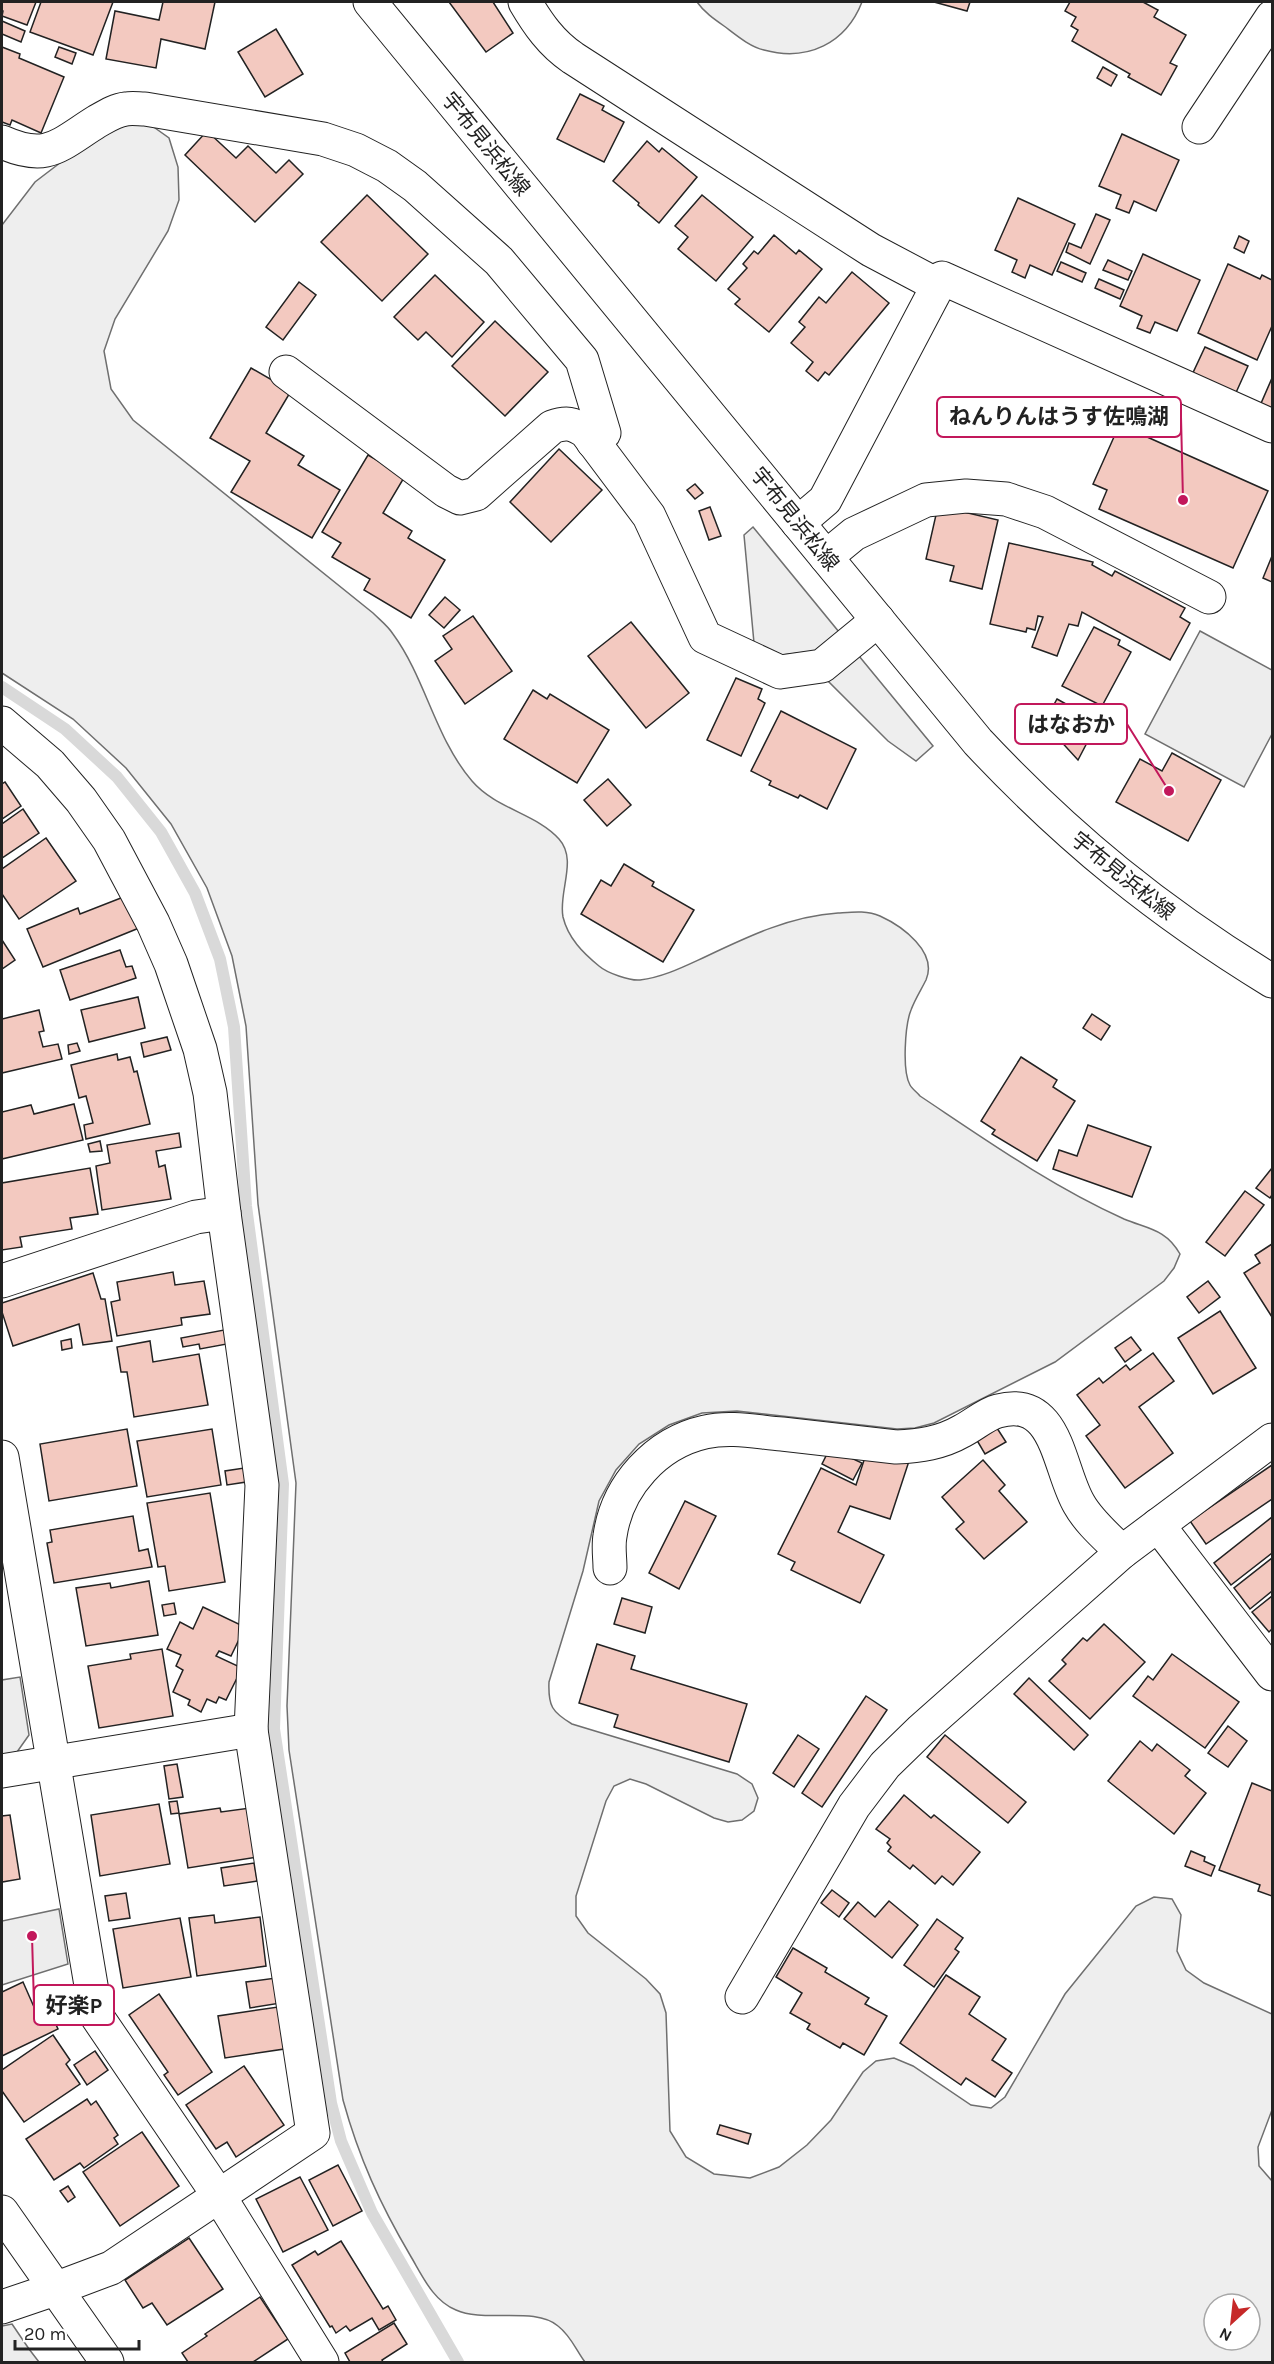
<svg xmlns="http://www.w3.org/2000/svg" width="1274" height="2364" viewBox="0 0 1274 2364" font-family="Karla,'Noto Sans JP',sans-serif">
<rect width="100%" height="100%" fill="#fff"/>
<g fill="#eee" stroke="#6f6f6f" stroke-width="1.5" fill-rule="evenodd">
<path d="M697,2H862C846,43 808,62 764,50C750,47 736,35 724,26C714,19 704,12 697,2Z"/>
<path d="M148,123L169,138L178,167L179,200L168,231L115,319L104,351L111,389L133,420L373,613C380,620 388,626 393,634C426,679 435,738 472,781C496,809 537,814 559,839C578,860 558,892 563,917C568,938 583,953 599,966C607,973 630,981 640,980C664,977 685,966 707,956C749,936 791,916 838,913C852,912 867,910 880,916C902,926 938,952 926,980C921,990 915,999 911,1010C905,1025 902,1071 910,1085C912,1089 917,1092 920,1096C986,1140 1051,1186 1124,1219C1148,1229 1166,1229 1180,1254L1174,1268L1164,1281L1055,1362L934,1423L915,1428L897,1429L737,1411L702,1413L669,1425L639,1444L616,1470L599,1501L583,1571L549,1682C548,1706 552,1712 572,1724L737,1774L752,1784L758,1798L754,1811L742,1820L728,1822L714,1818L646,1784L630,1779L614,1786L606,1801L576,1896V1916L588,1933L646,1979L660,1994L666,2013L670,2131L686,2157L714,2174L750,2178L779,2167L807,2145L831,2120L863,2072L876,2061L894,2058L913,2066L971,2105L991,2108L1005,2097L1065,1994L1136,1906L1154,1897L1172,1899L1181,1915L1177,1951L1186,1970L1204,1983L1272,2014V2110L1258,2147L1259,2166L1272,2181V2362H585C576,2350 571,2336 558,2326C535,2306 484,2323 456,2310C433,2301 422,2275 410,2255C380,2204 359,2158 343,2100L289,1750L287,1706L296,1483L258,1204L246,1026L232,956L207,888L171,824L126,768L73,719L2,673V225L35,182L90,140L111,127ZM1214,2304H1250V2340H1214Z"/>
<polygon points="753,527 839,632 816,651 782,655 754,643 744,535"/>
<polygon points="859,656 933,746 916,761 888,741 828,681"/>
</g>
<g fill="#ededed" stroke="#6f6f6f" stroke-width="1.5">
<polygon points="1200,631 1272,670 1272,734 1244,787 1145,734"/>
<polygon points="20,1677 29,1735 17,1752 2,1755 2,1680"/>
<polygon points="59,1909 68,1964 2,1985 2,1921"/>
<polygon points="12,2324 29,2349 39,2362 2,2362 2,2326"/>
</g>
<g fill="none" stroke-linecap="round" stroke-linejoin="round">
<polyline stroke="#d9d9d9" stroke-width="12" points="2,687 65,729 117,777 161,832 195,893 220,959 234,1027 246,1206 283,1484 274,1729 331,2103 341,2141 372,2213 458,2362"/>
</g>
<g fill="#f3c9c0" stroke="#222" stroke-width="1.5">
<polygon points="2,2 36,2 27,25 2,16 3,11 2,10"/>
<polygon points="41,2 113,2 93,55 30,32"/>
<polygon points="163,2 215,2 205,49 161,39 156,68 106,59 115,11 159,20"/>
<polygon points="449,2 493,2 513,33 486,52"/>
<polygon points="934,2 970,2 967,11"/>
<polygon points="1070,2 1143,2 1158,10 1154,17 1186,35 1170,63 1177,66 1161,95 1128,77 1130,74 1072,41 1078,30 1071,26 1076,17 1065,11"/>
<polygon points="2,21 25,31 21,42 2,34"/>
<polygon points="276,29 303,74 265,97 238,52"/>
<polygon points="2,47 20,54 19,58 64,77 41,133 12,120 10,125 2,122"/>
<polygon points="59,47 76,53 72,64 55,57"/>
<polygon points="1103,67 1117,75 1111,86 1097,78"/>
<polygon points="580,94 604,106 602,110 624,122 604,162 557,139"/>
<polygon points="207,131 236,158 248,146 276,173 289,160 303,174 255,222 185,155"/>
<polygon points="1122,134 1179,160 1156,211 1134,201 1129,213 1116,208 1121,195 1099,186"/>
<polygon points="647,141 659,152 662,148 697,177 659,223 638,205 639,203 613,181"/>
<polygon points="367,195 428,254 382,301 321,242"/>
<polygon points="702,195 753,237 716,281 678,249 688,237 675,226"/>
<polygon points="1018,198 1075,224 1052,275 1030,265 1025,278 1012,272 1017,260 995,250"/>
<polygon points="1096,214 1110,220 1090,264 1066,252 1069,243 1081,248"/>
<polygon points="774,235 796,254 799,250 822,269 769,332 735,304 740,299 728,289 747,268 743,264 754,251 758,254"/>
<polygon points="1239,236 1249,241 1244,253 1234,248"/>
<polygon points="1143,254 1200,280 1177,331 1155,322 1150,333 1137,328 1142,316 1120,306"/>
<polygon points="1108,260 1132,271 1128,280 1103,270"/>
<polygon points="1061,262 1086,273 1082,282 1057,271"/>
<polygon points="1228,264 1260,279 1262,275 1272,280 1272,326 1257,360 1198,333"/>
<polygon points="852,272 889,303 829,375 825,372 818,381 806,371 813,362 791,343 805,327 799,322 819,297 826,303"/>
<polygon points="435,275 484,322 452,357 426,332 418,340 394,317"/>
<polygon points="1099,279 1124,290 1120,299 1095,288"/>
<polygon points="299,282 316,295 283,340 266,327"/>
<polygon points="495,321 548,372 505,416 452,366"/>
<polygon points="1205,347 1248,366 1234,397 1191,377"/>
<polygon points="251,368 291,391 266,433 304,456 298,465 340,490 312,538 231,492 250,461 210,438"/>
<polygon points="1272,378 1272,414 1259,408"/>
<polygon points="1122,419 1138,427 1136,432 1268,491 1233,568 1099,509 1107,490 1093,484"/>
<polygon points="559,449 602,490 551,542 510,502"/>
<polygon points="368,455 405,476 383,513 412,531 408,538 445,560 411,618 364,590 370,579 332,557 341,543 322,532"/>
<polygon points="695,484 703,493 695,499 687,490"/>
<polygon points="938,506 998,520 982,589 950,581 954,566 926,559"/>
<polygon points="710,507 721,536 709,540 699,511"/>
<polygon points="1009,543 1093,562 1092,565 1112,576 1115,571 1185,608 1180,617 1190,623 1170,660 1082,612 1078,626 1069,624 1057,656 1032,647 1043,617 1038,616 1035,630 1027,628 1026,632 990,624"/>
<polygon points="1272,556 1272,582 1263,578"/>
<polygon points="445,597 460,610 444,628 429,615"/>
<polygon points="473,616 512,671 465,704 435,661 452,649 443,636"/>
<polygon points="631,622 689,693 646,728 588,656"/>
<polygon points="1094,627 1120,640 1118,645 1131,652 1102,706 1062,686"/>
<polygon points="736,678 762,689 758,699 765,703 741,756 707,740"/>
<polygon points="533,690 547,699 550,694 609,730 577,783 504,739"/>
<polygon points="1057,699 1082,713 1086,706 1102,714 1078,760 1044,723"/>
<polygon points="781,711 856,749 827,809 800,795 798,798 769,785 771,781 751,771"/>
<polygon points="1172,753 1221,780 1188,841 1116,802 1140,759 1162,771"/>
<polygon points="608,779 631,805 607,826 584,800"/>
<polygon points="5,782 21,806 2,819 2,784"/>
<polygon points="23,809 39,833 2,858 2,824"/>
<polygon points="46,838 76,881 19,919 2,894 2,869"/>
<polygon points="624,864 654,882 652,886 694,910 663,962 581,914 601,880 611,886"/>
<polygon points="126,896 139,928 43,967 27,929 78,908 80,914"/>
<polygon points="2,940 15,960 2,969"/>
<polygon points="120,950 126,967 132,966 136,978 70,1000 60,970"/>
<polygon points="138,997 145,1028 89,1042 81,1010"/>
<polygon points="39,1010 44,1031 39,1032 43,1047 58,1044 62,1059 2,1073 2,1019"/>
<polygon points="1092,1014 1110,1026 1101,1040 1083,1028"/>
<polygon points="167,1037 171,1050 144,1057 141,1043"/>
<polygon points="77,1043 80,1051 69,1054 68,1045"/>
<polygon points="117,1054 118,1060 130,1057 134,1072 137,1071 150,1124 86,1139 84,1125 93,1123 86,1096 79,1098 71,1065"/>
<polygon points="1021,1057 1057,1080 1053,1087 1075,1101 1037,1161 992,1134 995,1130 981,1121"/>
<polygon points="74,1104 83,1140 2,1159 2,1112 31,1105 34,1114"/>
<polygon points="1088,1125 1151,1147 1132,1197 1053,1169 1059,1150 1077,1156"/>
<polygon points="179,1133 181,1147 156,1151 159,1167 165,1165 171,1199 102,1210 96,1166 110,1163 107,1145"/>
<polygon points="100,1141 102,1151 90,1152 88,1144"/>
<polygon points="90,1168 98,1214 70,1218 72,1229 20,1237 22,1247 2,1250 2,1183"/>
<polygon points="1272,1168 1272,1195 1270,1198 1256,1188"/>
<polygon points="1245,1191 1264,1205 1225,1256 1206,1242"/>
<polygon points="1272,1244 1272,1317 1244,1273 1260,1263 1255,1255"/>
<polygon points="173,1272 175,1285 204,1281 210,1314 181,1318 182,1325 117,1336 111,1302 120,1300 117,1282"/>
<polygon points="93,1273 101,1299 105,1299 112,1341 83,1345 79,1324 13,1346 2,1312 2,1303"/>
<polygon points="1208,1281 1220,1297 1199,1313 1187,1297"/>
<polygon points="1220,1311 1256,1368 1213,1394 1178,1338"/>
<polygon points="224,1330 227,1344 200,1349 199,1344 183,1347 181,1338"/>
<polygon points="1131,1337 1141,1350 1125,1362 1115,1348"/>
<polygon points="71,1339 72,1348 62,1350 61,1341"/>
<polygon points="150,1341 153,1362 199,1354 208,1405 134,1417 127,1372 121,1372 117,1347"/>
<polygon points="1153,1353 1174,1381 1139,1407 1173,1453 1125,1488 1086,1436 1100,1425 1077,1395 1099,1378 1103,1383 1126,1365 1130,1370"/>
<polygon points="995,1425 1006,1442 985,1454 975,1437"/>
<polygon points="127,1429 137,1486 49,1501 40,1444"/>
<polygon points="212,1429 221,1485 147,1497 137,1441"/>
<polygon points="830,1448 862,1463 853,1480 822,1464"/>
<polygon points="867,1451 911,1455 890,1519 850,1506 838,1532 884,1555 860,1603 791,1570 795,1562 778,1554 821,1468 856,1485"/>
<polygon points="983,1460 1005,1485 999,1491 1027,1522 984,1559 956,1529 964,1522 942,1497"/>
<polygon points="1272,1465 1272,1499 1206,1544 1190,1521"/>
<polygon points="244,1468 246,1482 227,1485 225,1471"/>
<polygon points="210,1493 225,1582 169,1591 165,1566 158,1567 147,1503"/>
<polygon points="685,1501 716,1516 679,1589 649,1573"/>
<polygon points="133,1516 139,1551 148,1549 152,1567 54,1583 47,1543 52,1542 50,1530"/>
<polygon points="1272,1517 1272,1553 1231,1585 1214,1563"/>
<polygon points="1272,1558 1272,1591 1250,1609 1234,1588"/>
<polygon points="149,1581 158,1635 86,1646 76,1588 110,1583 111,1588"/>
<polygon points="1272,1596 1272,1629 1269,1632 1252,1612"/>
<polygon points="622,1598 652,1607 645,1633 614,1624"/>
<polygon points="174,1603 176,1614 164,1616 162,1605"/>
<polygon points="203,1607 245,1627 231,1656 219,1651 216,1656 242,1668 226,1700 219,1697 216,1703 207,1699 201,1712 188,1705 190,1700 173,1692 183,1670 176,1666 181,1655 167,1649 180,1622 193,1629"/>
<polygon points="1104,1624 1145,1662 1090,1719 1049,1681 1066,1664 1062,1660 1083,1638 1087,1641"/>
<polygon points="597,1644 635,1656 631,1669 747,1704 729,1762 614,1727 618,1715 579,1703"/>
<polygon points="162,1649 173,1716 99,1728 88,1666 131,1659 130,1654"/>
<polygon points="1172,1654 1239,1702 1205,1748 1133,1696 1148,1676 1153,1680"/>
<polygon points="1029,1678 1088,1735 1074,1750 1014,1694"/>
<polygon points="866,1696 887,1710 822,1807 802,1793"/>
<polygon points="1228,1726 1247,1741 1228,1767 1208,1753"/>
<polygon points="798,1735 819,1749 794,1787 773,1773"/>
<polygon points="945,1735 1026,1802 1008,1823 927,1757"/>
<polygon points="1140,1741 1152,1751 1157,1744 1190,1770 1185,1776 1206,1793 1174,1834 1108,1781"/>
<polygon points="177,1764 183,1797 169,1799 164,1766"/>
<polygon points="1252,1783 1272,1791 1272,1896 1258,1891 1260,1885 1219,1870"/>
<polygon points="904,1795 931,1818 934,1815 980,1852 953,1885 942,1876 935,1884 913,1865 910,1869 888,1851 891,1847 887,1843 890,1839 876,1829"/>
<polygon points="177,1801 179,1813 171,1814 169,1802"/>
<polygon points="159,1804 170,1864 100,1876 91,1815"/>
<polygon points="220,1808 221,1812 250,1808 257,1857 188,1868 179,1814"/>
<polygon points="10,1815 20,1879 2,1882 2,1816"/>
<polygon points="1191,1851 1205,1857 1204,1861 1215,1866 1211,1876 1185,1866"/>
<polygon points="254,1863 257,1881 224,1886 221,1868"/>
<polygon points="832,1890 849,1903 839,1917 821,1903"/>
<polygon points="126,1893 130,1918 109,1921 105,1896"/>
<polygon points="889,1901 918,1925 892,1958 844,1919 858,1902 875,1917"/>
<polygon points="214,1915 215,1923 260,1917 266,1966 197,1976 189,1918"/>
<polygon points="180,1918 191,1977 123,1988 113,1929"/>
<polygon points="937,1919 963,1938 955,1949 959,1952 934,1987 904,1965"/>
<polygon points="793,1948 827,1968 825,1972 869,1998 865,2004 887,2016 864,2055 843,2043 840,2048 807,2029 810,2024 790,2013 802,1993 776,1977"/>
<polygon points="946,1975 980,1997 969,2014 1006,2039 992,2060 1012,2073 995,2097 966,2078 961,2085 900,2043"/>
<polygon points="276,1978 281,2003 250,2008 246,1982"/>
<polygon points="23,1982 34,2007 45,2001 58,2029 2,2056 2,1992"/>
<polygon points="159,1994 212,2072 178,2095 164,2075 168,2072 129,2015"/>
<polygon points="278,2007 284,2049 225,2058 218,2016"/>
<polygon points="53,2035 70,2060 66,2064 80,2084 24,2122 2,2091 2,2070"/>
<polygon points="95,2051 108,2070 87,2085 74,2065"/>
<polygon points="244,2066 284,2125 236,2157 227,2142 216,2149 186,2105"/>
<polygon points="87,2099 91,2105 96,2101 118,2135 114,2138 118,2144 84,2168 80,2163 54,2180 26,2139"/>
<polygon points="720,2125 751,2134 748,2144 717,2134"/>
<polygon points="142,2132 179,2186 120,2226 83,2172"/>
<polygon points="338,2165 362,2211 333,2226 309,2180"/>
<polygon points="300,2177 328,2230 283,2252 256,2199"/>
<polygon points="68,2186 75,2197 68,2202 60,2191"/>
<polygon points="189,2238 223,2289 167,2325 152,2303 143,2308 125,2280"/>
<polygon points="341,2241 383,2309 388,2306 396,2320 379,2330 372,2318 350,2331 346,2326 336,2333 332,2326 330,2327 292,2265 315,2251 318,2255"/>
<polygon points="260,2297 288,2339 253,2362 188,2362 182,2353 207,2336 205,2334"/>
<polygon points="394,2323 407,2344 382,2360 383,2362 350,2362 345,2353"/>
</g>
<g fill="none" stroke-linecap="round" stroke-linejoin="round">
<defs>
<g id="minor">
<path d="M525,2C538,24 551,43 573,58L871,250L939,286"/>
<polyline points="1199,127 1272,17"/>
<path d="M2,142C47,162 58,146 96,122C105,117 115,110 126,109C132,108 139,109 145,109L323,139L356,150L387,166L415,186L499,261L582,360L604,433L593,442"/>
<path d="M286,372L446,491L460,498L476,494L552,427C566,422 573,423 586,432L649,516L705,637L780,672L822,666L878,620"/>
<polyline points="798,523 825,500 942,278 1272,426"/>
<polyline points="826,557 854,534 926,500 966,496 1006,499 1045,512 1209,597"/>
<polyline points="2,723 50,764 81,800 109,840 153,923 171,964 200,1049 210,1093 224,1213 262,1485 251,1730 313,2133 111,2268 55,2289"/>
<polyline points="2,1281 196,1217 224,1213"/>
<polyline points="2,1457 96,2015 219,2196 322,2362"/>
<polyline points="1158,1525 1272,1674"/>
<path d="M610,1568C610,1558 608,1546 610,1536C617,1486 656,1443 705,1432C730,1426 757,1432 782,1434C820,1438 858,1443 896,1447C920,1446 941,1443 962,1431C974,1425 986,1414 998,1411C1058,1395 1058,1469 1079,1504C1089,1522 1107,1537 1122,1552"/>
<polyline points="2,1771 251,1730"/>
<polyline points="742,1997 854,1806 885,1765 921,1730 1122,1552 1272,1440"/>
</g>
<polyline id="tertiary" points="2,2307 55,2289"/>
<path id="secondary" d="M370,2L978,742C1069,839 1159,912 1272,981"/>
<polyline id="primary" points="2,2212 107,2362"/>
</defs>
<use href="#minor" stroke="#222" stroke-width="35"/>
<use href="#tertiary" stroke="#222" stroke-width="35"/>
<use href="#secondary" stroke="#222" stroke-width="35"/>
<use href="#primary" stroke="#222" stroke-width="35"/>
<use href="#minor" stroke="#fff" stroke-width="33"/>
<use href="#tertiary" stroke="#fff" stroke-width="33"/>
<use href="#secondary" stroke="#fff" stroke-width="33"/>
<use href="#primary" stroke="#fff" stroke-width="33"/>
</g>
<g text-anchor="middle" stroke-width="4.5" stroke-linejoin="round" paint-order="stroke">
<g font-size="21" fill="#222" stroke="#fff">
<text transform="translate(486 144) rotate(51)" y="7">宇布見浜松線</text>
<text transform="translate(795 519) rotate(51)" y="7">宇布見浜松線</text>
<text transform="translate(1123 876) rotate(39)" y="7">宇布見浜松線</text>
</g>
</g>
<path fill="none" stroke="#c2185b" stroke-width="2" d="M1183 500L1181 417M1169 791L1127 724M32 1936L34 2005"/>
<g fill="#c2185b" stroke="#fff" stroke-width="2">
<circle cx="1183" cy="500" r="6"/>
<circle cx="1169" cy="791" r="6"/>
<circle cx="32" cy="1936" r="6"/>
</g>
<g fill="#fff" stroke="#c2185b" stroke-width="2">
<rect x="937" y="397" width="244" height="40" rx="6"/>
<rect x="1015" y="704" width="112" height="40" rx="6"/>
<rect x="34" y="1985" width="80" height="40" rx="6"/>
</g>
<g font-size="22" text-anchor="middle" font-weight="bold" fill="#222">
<text x="1059" y="424">ねんりんはうす佐鳴湖</text>
<text x="1071" y="732">はなおか</text>
<text x="74" y="2013">好楽P</text>
</g>
<rect width="1274" height="2364" fill="none" stroke="#222222" stroke-width="6"/>
<g transform="translate(1232 2322) rotate(207)"><circle r="28" fill="#ffffff" stroke="#a7a7a7" stroke-width="1.5"/>
<path d="M0-4.5L10 22L0 15L-10 22Z" fill="#c62828"/>
<text y="-9" font-size="16" font-weight="bold" text-anchor="middle" fill="#222222">N</text>
</g>
<path d="M15 2340v9h124v-9" fill="none" stroke="#222222" stroke-width="3"/>
<text x="24" y="2340" font-size="18" fill="#222222" stroke="#ffffff" stroke-width="4.5" paint-order="stroke">20 m</text>
</svg>
